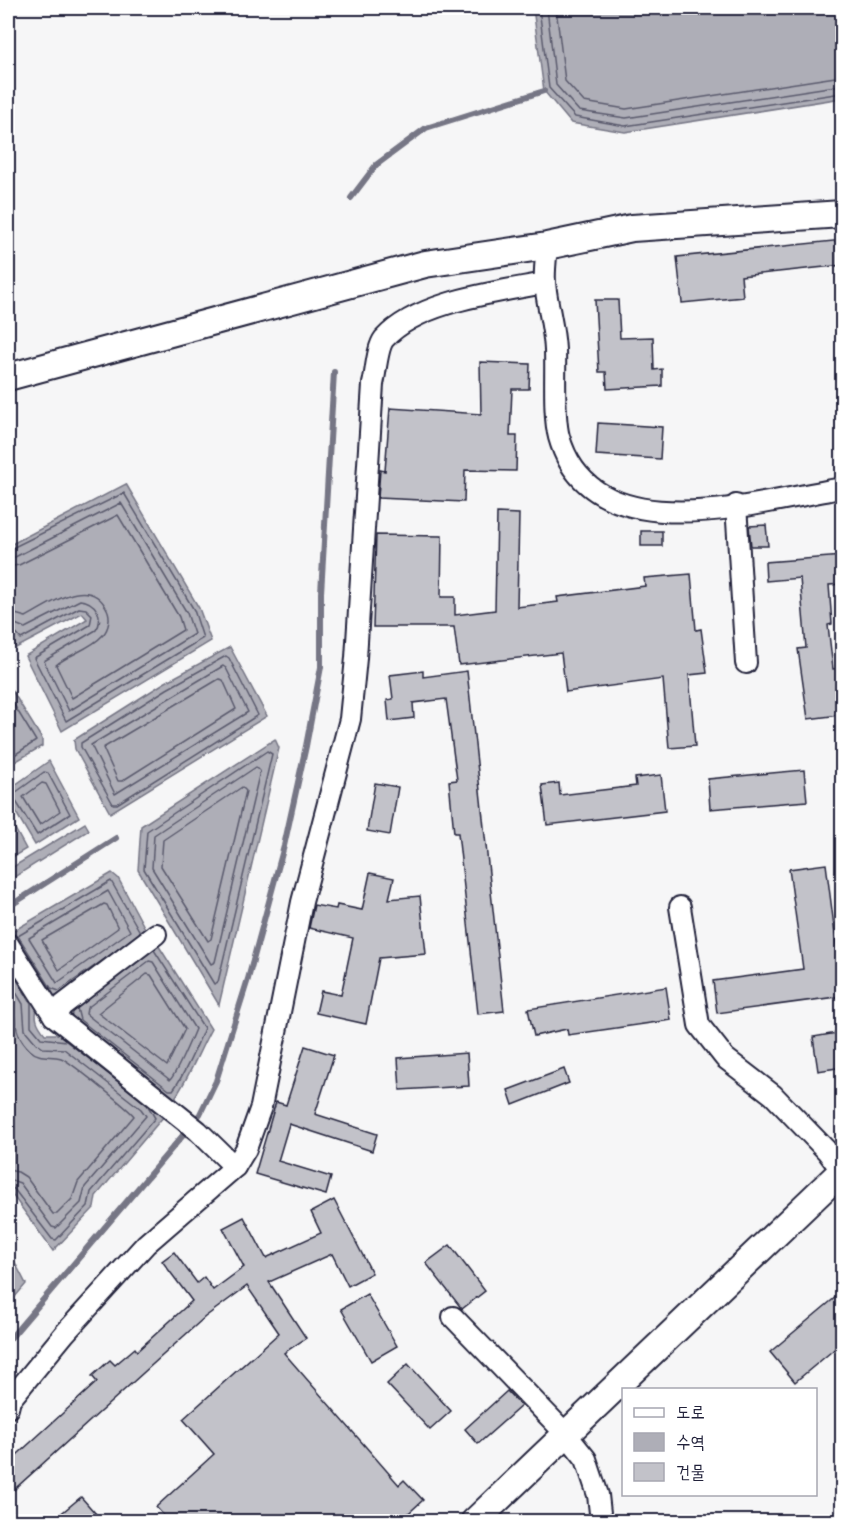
<svg xmlns="http://www.w3.org/2000/svg" width="850" height="1529" viewBox="0 0 850 1529" font-family="Dekko,'Poor Story',sans-serif">
<rect width="100%" height="100%" fill="#f6f6f7"/>
<filter id="ink" filterUnits="userSpaceOnUse"><feTurbulence type="fractalNoise" baseFrequency=".0167" numOctaves="2"/><feDisplacementMap in="SourceGraphic" scale="12" xChannelSelector="R" yChannelSelector="G"/><feConvolveMatrix kernelMatrix="1 2 1 2 8 2 1 2 1" color-interpolation-filters="sRGB"/></filter>
<g filter="url(#ink)">
<g fill="#aeaeb7" stroke="#767685" stroke-width="1.5">
<polygon points="533,8 842,8 842,98 625,132 571,123 544,91"/>
<polygon points="126,484 199,608 211,641 62,731 25,656 87,619 82,613 16,648 8,629 8,546"/>
<polygon points="230,647 267,716 110,813 75,749 74,740 164,683"/>
<polygon points="8,684 42,739 42,746 8,766"/>
<polygon points="275,739 279,748 219,1005 138,870 141,826"/>
<polygon points="49,761 79,817 35,845 8,799 8,790"/>
<polygon points="8,816 26,849 11,858 8,851"/>
<polygon points="85,823 89,830 8,881 8,870"/>
<polygon points="112,873 118,878 148,934 61,998 48,994 8,934"/>
<path d="M155,940L211,1029C198,1053 189,1078 173,1101L72,1022V1013L68,1005Z"/>
<path d="M8,953L38,1003C34,1017 36,1023 45,1034H66L164,1116L96,1196L94,1208L53,1251L8,1189Z"/>
<polygon points="8,1249 26,1284 8,1305"/>
</g>
<g fill="none" stroke-linecap="round" stroke-linejoin="round">
<g stroke="#5a5a6d" stroke-width="1.5">
<polyline points="539,8 549,88 575,117 625,126 842,93"/>
<polyline points="547,8 556,85 579,111 626,118 842,85"/>
<polyline points="556,8 565,81 584,102 626,109 842,76"/>
<polyline points="8,550 124,493 194,610 203,638 66,721 34,658 90,625 92,615 86,609 79,608 21,639 13,630 8,628"/>
<path d="M8,558L15,557L121,503L187,613L194,634L69,711L44,661L96,630C105,617 95,601 80,600L25,628L8,621"/>
<path d="M8,567L19,565L118,515L179,617L183,630L72,698L56,665C69,654 91,649 103,635C109,628 111,617 107,609C89,573 49,605 26,617L8,612"/>
<polygon points="226,656 229,658 258,715 117,804 113,804 81,747 81,743 167,689"/>
<polygon points="223,666 226,668 248,712 115,794 91,745"/>
<polygon points="219,679 223,680 236,709 122,781 118,781 103,748"/>
<polyline points="8,695 36,741 8,759"/>
<polygon points="267,751 272,754 218,982 214,984 144,869 147,831"/>
<polygon points="256,767 260,771 215,962 211,964 152,868 154,835"/>
<polygon points="44,772 48,773 70,814 37,835 12,795"/>
<polygon points="42,783 46,784 60,811 40,825 23,797"/>
<polygon points="242,787 246,791 211,939 208,941 161,866 163,840"/>
<polygon points="108,891 130,931 57,983 29,938"/>
<polygon points="104,904 107,905 118,928 59,970 42,940"/>
<polyline points="113,953 59,991 51,988 18,936 111,881 140,932"/>
<path d="M149,961L153,962L195,1029C191,1039 176,1074 170,1080L86,1014L87,1008Z"/>
<polyline points="8,965 31,1003 31,1026 41,1038 66,1041 120,1083"/>
<polygon points="147,974 151,975 185,1029 167,1066 98,1013"/>
<polyline points="8,979 23,1004 25,1030 36,1043 43,1048 64,1049 141,1109 146,1116 85,1187 81,1203 56,1228 52,1227 20,1183 8,1179"/>
<path d="M8,996C19,1015 10,1032 30,1050C39,1059 50,1055 61,1058C68,1060 129,1109 134,1116L78,1182L72,1199L57,1214H53L26,1177L18,1172L8,1170"/>
<path d="M77,1008L80,1020L169,1090H173C183,1077 198,1044 204,1028L154,950"/>
<polyline points="8,1187 14,1189 52,1239 56,1240 88,1206 91,1192 155,1118 148,1106"/>
</g>
<g stroke="#767685" stroke-width="6">
<polyline points="351,198 376,165 426,128 544,91"/>
<polyline points="8,907 116,838"/>
<polyline points="8,1341 185,1133 200,1114 216,1081 248,979 284,846 306,746 321,667 321,593 334,372"/>
</g>
</g>
<g fill="#c2c2c9" stroke="#22223b" stroke-width="1.5">
<polygon points="843,240 843,265 741,276 743,297 682,303 677,257"/>
<polygon points="595,300 618,300 620,338 653,337 654,370 662,369 662,386 607,389 606,372 599,372"/>
<polygon points="480,362 530,364 529,389 512,389 510,436 517,436 516,471 465,470 464,502 378,498 380,470 385,471 390,408 481,414"/>
<polygon points="598,423 662,427 660,459 596,455"/>
<polygon points="497,513 519,514 517,607 558,602 557,597 645,586 644,578 691,574 696,630 701,629 707,673 689,675 695,746 669,748 663,679 566,692 561,653 459,665 454,627 373,627 376,535 442,536 441,597 455,597 455,615 495,610"/>
<polygon points="766,525 768,546 751,546 749,526"/>
<rect x="641" y="531" width="21" height="15"/>
<polygon points="843,556 843,584 829,585 832,624 828,625 833,669 843,668 843,699 837,700 839,715 808,719 798,649 806,648 800,578 766,581 765,562"/>
<polygon points="423,671 423,677 467,671 504,1011 478,1014 458,833 454,833 449,781 457,780 446,699 413,703 414,718 389,721 387,700 393,699 390,675"/>
<polygon points="804,770 807,801 710,809 708,779"/>
<polygon points="661,775 665,811 547,825 542,785 559,783 560,795 636,786 635,778"/>
<polygon points="375,783 398,787 390,835 367,831"/>
<polygon points="826,864 843,996 717,1013 713,981 803,969 789,869"/>
<polygon points="370,873 394,878 389,899 420,896 426,954 379,958 366,1024 316,1013 321,991 341,995 353,938 309,928 314,905 336,909 337,905 362,910"/>
<polygon points="666,987 671,1020 568,1035 567,1029 534,1036 528,1009"/>
<polygon points="843,1032 843,1067 818,1071 813,1037"/>
<polygon points="305,1046 334,1055 315,1114 377,1134 372,1151 289,1124 278,1161 331,1177 326,1195 255,1174 276,1102 286,1105"/>
<polygon points="467,1053 469,1086 400,1090 398,1058"/>
<polygon points="564,1069 569,1083 513,1105 508,1090"/>
<polygon points="334,1200 372,1273 348,1286 332,1254 269,1282 306,1338 284,1353 399,1485 404,1480 423,1500 400,1521 169,1521 156,1507 214,1454 183,1419 279,1333 247,1286 205,1317 8,1495 8,1463 97,1382 92,1376 110,1360 115,1365 135,1348 137,1351 192,1301 162,1261 174,1252 197,1283 204,1277 213,1290 244,1267 223,1228 244,1217 266,1258 321,1233 311,1212"/>
<polygon points="450,1245 485,1291 462,1309 426,1263"/>
<polygon points="843,1291 843,1342 795,1382 770,1352"/>
<polygon points="367,1294 397,1346 371,1361 341,1309"/>
<polygon points="408,1364 451,1411 430,1430 387,1384"/>
<polygon points="507,1391 521,1406 478,1444 465,1429"/>
<polygon points="81,1497 96,1514 88,1521 52,1521"/>
</g>
<g fill="none" stroke-linecap="round" stroke-linejoin="round">
<defs>
<g id="minor">
<path d="M547,246C546,258 544,271 545,283C547,305 554,327 555,350C556,374 553,415 559,437C592,554 758,502 842,488"/>
<polyline points="736,505 746,663"/>
<polyline points="680,907 699,1025 725,1058 773,1095 827,1151 842,1171"/>
<polyline points="8,944 54,1016 198,1131 235,1167"/>
<polyline points="54,1016 63,1005 156,934"/>
<polyline points="453,1317 566,1434 586,1459 598,1495 601,1522"/>
<path d="M8,1408L10,1400L65,1333L146,1244L235,1167L246,1149L261,1107L302,902L350,719L356,658L373,384C376,372 377,348 384,339C418,301 498,292 545,283"/>
</g>
<g id="major">
<polyline points="8,377 425,264 547,246 632,228 842,214"/>
<polyline points="474,1522 842,1171"/>
</g>
</defs>
<use href="#minor" stroke="#22223b" stroke-width="24"/>
<use href="#major" stroke="#22223b" stroke-width="30"/>
<use href="#minor" stroke="#fff" stroke-width="20"/>
<use href="#major" stroke="#fff" stroke-width="26"/>
</g>
</g>
<rect width="850" height="1529" fill="none" stroke="#fff" stroke-width="30"/>
<rect x="15" y="15" width="820" height="1499" fill="none" stroke="#22223b" stroke-width="2" filter="url(#ink)"/>
<rect x="622" y="1388" width="195" height="108" fill="#ffffff" stroke="#a7a7b1" stroke-width="1.5"/>
<rect x="634" y="1408" width="30" height="9" fill="#ffffff" stroke="#a7a7b1" stroke-width="1.5"/>
<text x="676" y="1418" font-size="18" fill="#22223b">도로</text>
<rect x="634" y="1433" width="30" height="18" fill="#aeaeb7" stroke="#a7a7b1" stroke-width="1.5"/>
<text x="676" y="1448" font-size="18" fill="#22223b">수역</text>
<rect x="634" y="1463" width="30" height="18" fill="#c2c2c9" stroke="#a7a7b1" stroke-width="1.5"/>
<text x="676" y="1478" font-size="18" fill="#22223b">건물</text>
</svg>
